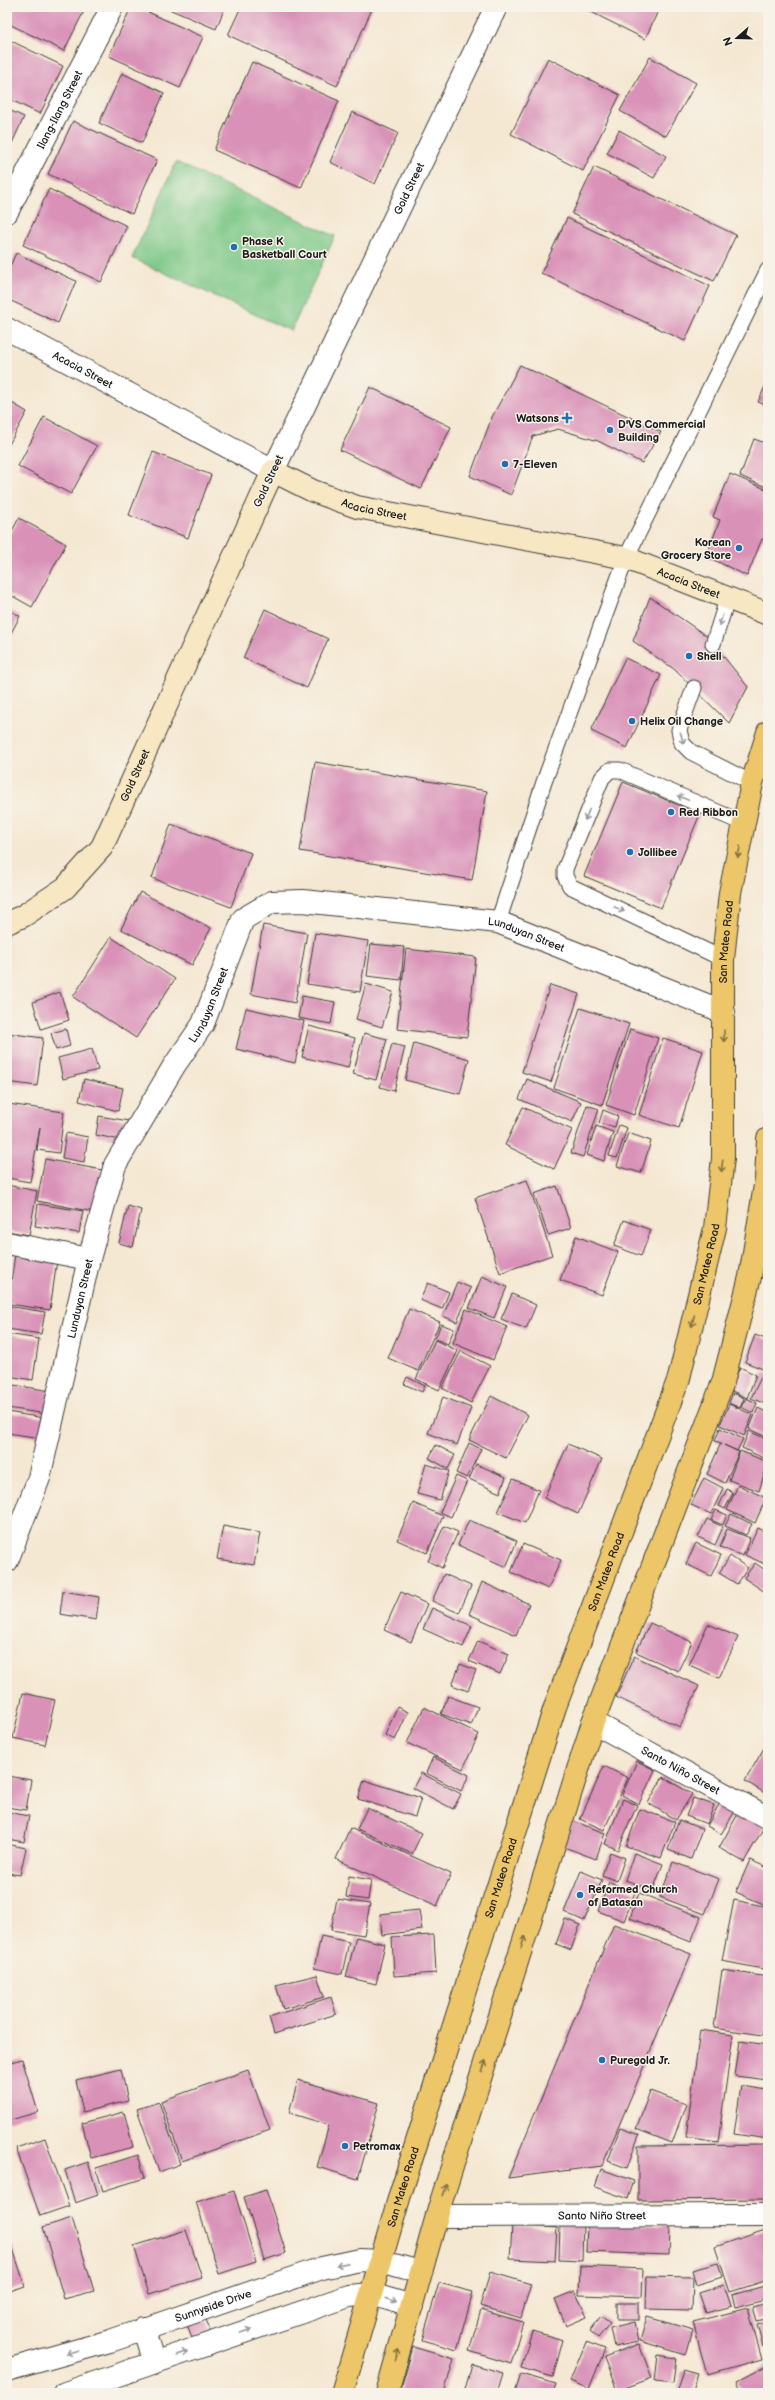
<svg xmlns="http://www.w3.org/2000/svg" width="775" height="2400" viewBox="0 0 775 2400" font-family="'Balsamiq Sans',sans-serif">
<rect width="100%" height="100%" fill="#f7f3e8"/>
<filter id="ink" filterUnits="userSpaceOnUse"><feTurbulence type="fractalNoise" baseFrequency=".025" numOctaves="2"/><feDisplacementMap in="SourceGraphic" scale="8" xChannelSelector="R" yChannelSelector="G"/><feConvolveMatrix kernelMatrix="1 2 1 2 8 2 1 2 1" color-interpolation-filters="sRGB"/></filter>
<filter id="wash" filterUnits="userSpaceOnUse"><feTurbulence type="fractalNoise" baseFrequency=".012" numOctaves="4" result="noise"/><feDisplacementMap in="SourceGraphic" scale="16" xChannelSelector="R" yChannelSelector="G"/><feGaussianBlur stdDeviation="0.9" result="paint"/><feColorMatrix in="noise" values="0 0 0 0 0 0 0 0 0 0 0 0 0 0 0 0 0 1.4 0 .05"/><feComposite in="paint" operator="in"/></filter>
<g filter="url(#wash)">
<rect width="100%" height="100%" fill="#f5e8d3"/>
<polygon fill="#7dc887" stroke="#4c7252" points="176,162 335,236 291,331 132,258"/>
<g id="blocks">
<g fill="#d991b8">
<polygon points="7,7 86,7 64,51 7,23"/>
<polygon points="131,7 137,7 203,37 180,88 109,56"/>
<polygon points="164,7 225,7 216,29"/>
<polygon points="241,7 373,7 337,86 228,35"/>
<polygon points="581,7 660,7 645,39"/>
<polygon points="7,39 63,66 40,114 7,98"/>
<polygon points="650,57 696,83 666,136 620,111"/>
<polygon points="548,58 620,95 583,171 511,134"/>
<polygon points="252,62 339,101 301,188 214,150"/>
<polygon points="122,73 164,93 142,143 99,123"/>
<polygon points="7,109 24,117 7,154"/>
<polygon points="352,112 398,133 375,184 330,162"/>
<polygon points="73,121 157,160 132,214 48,174"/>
<polygon points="619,130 666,156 654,178 607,153"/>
<polygon points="594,167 736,235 714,281 572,214"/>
<polygon points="49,189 127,226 101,282 23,245"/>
<polygon points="567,218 710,286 685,341 541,273"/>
<polygon points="16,253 76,281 58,323 7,299 7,273"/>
<polygon points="520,365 661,432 642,463 598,441 558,429 533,436 511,495 470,476 492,417"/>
<polygon points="768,380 768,406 758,402"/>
<polygon points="370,387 451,427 421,489 340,450"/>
<polygon points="7,400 27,412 7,448"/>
<polygon points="44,417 97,446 71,494 18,466"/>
<polygon points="754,439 768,444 768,488 740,476"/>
<polygon points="153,452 211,475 188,538 129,515"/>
<polygon points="730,474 768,490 765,514 768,516 768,537 766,540 762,539 747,576 706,556 720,520 713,517"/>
<polygon points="19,518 66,544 32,607 7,593 7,540"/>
<polygon points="650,597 708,637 748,687 729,723 674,669 633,641"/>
<polygon points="7,609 20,616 7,641"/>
<polygon points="265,609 328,639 307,688 243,658"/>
<polygon points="625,658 661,675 627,748 591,731"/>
<polygon points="315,762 487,791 472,880 300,851"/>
<polygon points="623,782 700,814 661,908 584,876"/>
<polygon points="171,824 251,853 231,907 152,878"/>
<polygon points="140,892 211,928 192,965 121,929"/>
<polygon points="263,925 307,933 295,1003 251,994"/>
<polygon points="315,933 368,941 360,992 307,984"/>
<polygon points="111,937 175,979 136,1038 73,997"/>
<polygon points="371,944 404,947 401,980 367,976"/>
<polygon points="406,949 476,957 467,1037 397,1029"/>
<polygon points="366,984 393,992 382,1027 356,1019"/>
<polygon points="550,985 579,994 551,1082 522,1072"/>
<polygon points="60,992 69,1020 41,1029 33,1002"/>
<polygon points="302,996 335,1002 331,1024 298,1018"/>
<polygon points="246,1008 304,1021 295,1063 236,1049"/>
<polygon points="580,1008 629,1024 602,1105 554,1088"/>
<polygon points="309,1026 355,1038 348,1068 302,1057"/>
<polygon points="66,1029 70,1046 56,1050 51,1033"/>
<polygon points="630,1029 658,1038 634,1115 606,1105"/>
<polygon points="7,1033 43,1038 37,1086 7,1082"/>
<polygon points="364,1033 387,1039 376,1080 353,1074"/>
<polygon points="663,1038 703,1051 679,1128 639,1115"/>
<polygon points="414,1043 469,1059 460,1094 405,1080"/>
<polygon points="392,1044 405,1047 394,1091 380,1087"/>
<polygon points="92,1049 98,1070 63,1079 58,1058"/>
<polygon points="84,1079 123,1088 118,1111 79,1101"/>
<polygon points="527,1079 581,1102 572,1122 519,1099"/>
<polygon points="8,1104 64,1112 59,1153 37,1150 40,1127 30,1182 7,1178"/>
<polygon points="587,1105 599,1109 583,1157 571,1153"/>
<polygon points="523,1107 572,1130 554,1169 505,1145"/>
<polygon points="603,1110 618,1116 615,1127 599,1123"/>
<polygon points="99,1116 129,1121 125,1141 96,1135"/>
<polygon points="619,1125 627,1128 617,1158 609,1156"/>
<polygon points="596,1126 613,1132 604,1161 587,1155"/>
<polygon points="66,1133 88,1137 84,1162 62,1158"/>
<polygon points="628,1133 651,1141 641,1173 617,1166"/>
<polygon points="45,1159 102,1170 94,1212 37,1201"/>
<polygon points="527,1180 552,1255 500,1273 475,1198"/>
<polygon points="7,1185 37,1191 29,1235 7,1231"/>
<polygon points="557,1186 571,1228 548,1235 534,1194"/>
<polygon points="38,1204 83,1211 79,1233 35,1226"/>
<polygon points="128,1206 141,1210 133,1247 119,1243"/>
<polygon points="624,1220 651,1230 641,1256 614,1246"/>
<polygon points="576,1236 618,1252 602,1295 560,1280"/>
<polygon points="15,1254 57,1260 50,1310 8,1304"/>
<polygon points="482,1276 507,1287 494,1318 469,1308"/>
<polygon points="457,1282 471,1288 457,1322 443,1316"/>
<polygon points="428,1283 449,1292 442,1309 420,1300"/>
<polygon points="512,1294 536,1305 526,1329 501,1319"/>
<polygon points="7,1306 45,1312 41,1334 7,1329"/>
<polygon points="409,1309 440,1322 418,1371 388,1358"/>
<polygon points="466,1309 507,1327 493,1360 453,1343"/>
<polygon points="441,1324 454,1329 448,1344 435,1339"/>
<polygon points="7,1334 39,1339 33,1380 7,1376"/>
<polygon points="755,1335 768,1340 768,1371 745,1362"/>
<polygon points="435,1340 458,1351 439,1390 416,1379"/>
<polygon points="461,1351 490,1366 471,1403 442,1388"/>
<polygon points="740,1367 756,1375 747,1398 730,1390"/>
<polygon points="764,1371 768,1373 768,1405 751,1398"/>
<polygon points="407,1377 425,1386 422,1392 404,1384"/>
<polygon points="7,1384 51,1391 47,1414 7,1408"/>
<polygon points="733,1393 744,1398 740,1408 729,1403"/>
<polygon points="491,1396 528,1415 506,1458 469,1440"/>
<polygon points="443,1397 471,1408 457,1445 428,1433"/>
<polygon points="746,1398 757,1403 753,1413 741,1407"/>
<polygon points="729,1404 753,1415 744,1436 720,1425"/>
<polygon points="758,1408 768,1413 768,1438 749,1429"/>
<polygon points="7,1412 50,1419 48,1439 7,1433"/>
<polygon points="720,1428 743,1439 737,1451 724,1445 739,1452 725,1483 707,1474 721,1443 715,1441"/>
<polygon points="749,1431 768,1440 768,1460 742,1448"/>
<polygon points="469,1443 481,1449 467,1478 456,1473"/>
<polygon points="568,1444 602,1459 578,1514 544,1498"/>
<polygon points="436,1445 455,1455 448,1469 429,1458"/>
<polygon points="740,1451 768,1462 759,1491 729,1480"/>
<polygon points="426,1464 449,1471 440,1500 417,1494"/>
<polygon points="476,1464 506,1477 500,1493 469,1479"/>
<polygon points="456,1476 467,1481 451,1517 440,1512"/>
<polygon points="704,1478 723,1488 711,1514 691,1505"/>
<polygon points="513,1479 539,1490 525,1523 498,1512"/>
<polygon points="738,1485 766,1498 755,1523 727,1510"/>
<polygon points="727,1489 733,1493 725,1509 719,1506"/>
<polygon points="413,1503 443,1516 427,1553 397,1540"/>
<polygon points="716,1510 727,1515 723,1525 711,1520"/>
<polygon points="731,1514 752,1524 746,1535 725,1526"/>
<polygon points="707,1519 723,1527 715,1545 698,1537"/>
<polygon points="469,1520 517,1541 506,1567 458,1545"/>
<polygon points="223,1526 260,1533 254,1565 217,1559"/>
<polygon points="444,1526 458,1532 442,1568 428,1561"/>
<polygon points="758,1528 768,1533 767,1565 745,1555"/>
<polygon points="727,1529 750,1538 743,1556 720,1547"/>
<polygon points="696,1543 721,1555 711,1576 686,1564"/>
<polygon points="523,1544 561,1560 548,1589 511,1572"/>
<polygon points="730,1556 748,1568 737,1584 719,1573"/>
<polygon points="755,1563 768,1572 768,1588 765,1592 744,1578"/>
<polygon points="444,1574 471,1586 459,1613 432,1601"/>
<polygon points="482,1582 529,1604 516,1635 469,1614"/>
<polygon points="63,1591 99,1597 96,1620 60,1614"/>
<polygon points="401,1592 427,1604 411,1642 384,1630"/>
<polygon points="432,1608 472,1626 463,1647 423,1629"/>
<polygon points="650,1623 692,1642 678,1671 636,1652"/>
<polygon points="708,1624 738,1637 719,1678 689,1665"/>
<polygon points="478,1641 509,1654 500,1674 469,1661"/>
<polygon points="634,1656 699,1686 680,1727 616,1697"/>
<polygon points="460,1664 476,1670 468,1691 452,1685"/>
<polygon points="23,1693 55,1700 45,1745 13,1738"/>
<polygon points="448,1696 478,1707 471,1725 441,1714"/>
<polygon points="397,1707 408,1712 395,1740 385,1735"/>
<polygon points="424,1707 479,1734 463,1769 407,1743"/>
<polygon points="768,1741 768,1795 745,1781"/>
<polygon points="433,1757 469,1775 461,1791 426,1773"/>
<polygon points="637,1761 655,1770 639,1804 622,1795"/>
<polygon points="604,1766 628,1778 604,1830 580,1819"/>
<polygon points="421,1773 461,1794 453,1809 413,1788"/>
<polygon points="7,1776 31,1780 26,1810 7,1807"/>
<polygon points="663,1777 692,1794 676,1820 648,1803"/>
<polygon points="364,1780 421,1798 415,1817 358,1799"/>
<polygon points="693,1798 714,1805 707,1824 686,1816"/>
<polygon points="623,1799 637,1805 618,1850 605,1844"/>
<polygon points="722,1799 737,1808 721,1834 707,1826"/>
<polygon points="367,1808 422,1833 412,1854 357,1829"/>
<polygon points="640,1809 675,1822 661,1858 626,1846"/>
<polygon points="7,1812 29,1816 24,1842 7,1839"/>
<polygon points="739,1812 764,1827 744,1862 719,1848"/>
<polygon points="679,1820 702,1829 691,1859 668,1850"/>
<polygon points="573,1821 605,1833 596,1859 564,1847"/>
<polygon points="350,1828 451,1874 437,1906 336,1859"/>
<polygon points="7,1844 26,1848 20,1875 7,1873"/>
<polygon points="610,1852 625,1858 617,1881 602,1875"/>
<polygon points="634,1853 663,1864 653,1890 625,1880"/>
<polygon points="750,1860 768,1868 768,1899 765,1905 736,1892"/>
<polygon points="673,1862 719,1879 705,1914 660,1897"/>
<polygon points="581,1871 602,1880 584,1921 564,1912"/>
<polygon points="349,1876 371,1880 368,1900 346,1897"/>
<polygon points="609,1882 635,1892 624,1921 598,1911"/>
<polygon points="639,1893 701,1917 691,1942 630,1918"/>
<polygon points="337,1899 370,1904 364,1935 331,1930"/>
<polygon points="734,1900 768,1907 768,1970 722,1961"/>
<polygon points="419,1910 422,1930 382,1935 380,1914"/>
<polygon points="565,1919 580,1925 571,1950 556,1944"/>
<polygon points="614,1924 691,1954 602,2166 508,2178"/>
<polygon points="434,1935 436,1973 394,1976 392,1937"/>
<polygon points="321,1936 349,1942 342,1974 314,1968"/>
<polygon points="356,1937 385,1944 376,1984 346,1977"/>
<polygon points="722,1970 768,1977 768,2003 763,2035 714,2028"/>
<polygon points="317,1975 324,1997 283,2009 276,1985"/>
<polygon points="331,1997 336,2014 274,2034 269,2017"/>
<polygon points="700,2030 733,2035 718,2142 686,2137"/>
<polygon points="740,2041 768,2045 768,2080 735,2076"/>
<polygon points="22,2059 38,2112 7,2121 7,2063"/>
<polygon points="121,2069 128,2101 83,2112 76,2080"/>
<polygon points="248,2070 270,2130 182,2161 161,2101"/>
<polygon points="298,2080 379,2103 358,2179 317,2167 329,2125 289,2113"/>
<polygon points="741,2086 768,2090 768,2139 734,2134"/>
<polygon points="650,2091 686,2104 672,2143 636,2129"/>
<polygon points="159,2102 180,2164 159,2172 137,2109"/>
<polygon points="124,2112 133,2147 91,2158 82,2123"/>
<polygon points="620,2128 639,2135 627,2168 608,2161"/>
<polygon points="45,2138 69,2206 40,2216 16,2148"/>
<polygon points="768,2145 768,2199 638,2200 638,2146"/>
<polygon points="138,2155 145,2178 103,2191 96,2168"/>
<polygon points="88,2162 98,2195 75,2203 65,2170"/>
<polygon points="601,2169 634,2181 628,2199 595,2187"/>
<polygon points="266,2190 286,2253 264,2260 244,2197"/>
<polygon points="234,2191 256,2262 219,2274 196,2202"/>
<polygon points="72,2218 94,2291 64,2299 43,2227"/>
<polygon points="560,2223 583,2224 582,2261 559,2260"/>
<polygon points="587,2223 670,2226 669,2255 586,2252"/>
<polygon points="512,2225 557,2228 555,2261 510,2259"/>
<polygon points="768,2229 768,2280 730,2292 715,2247"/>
<polygon points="7,2230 25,2286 7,2292"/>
<polygon points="186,2230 202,2278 149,2294 134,2246"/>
<polygon points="718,2263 722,2277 696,2285 692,2270"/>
<polygon points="580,2266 643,2269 642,2297 579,2295"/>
<polygon points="490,2272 531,2284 521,2318 480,2306"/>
<polygon points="647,2276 693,2277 692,2310 646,2309"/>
<polygon points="439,2283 473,2292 457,2350 422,2340"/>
<polygon points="724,2285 731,2306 706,2313 699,2293"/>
<polygon points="768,2285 768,2299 735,2308 732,2295"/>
<polygon points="575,2291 587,2317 566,2326 555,2299"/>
<rect x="617" y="2303" width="22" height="17"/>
<polygon points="768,2303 768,2318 757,2321 753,2307"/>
<polygon points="748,2308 762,2360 707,2375 693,2322"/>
<polygon points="481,2310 523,2322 511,2364 469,2351"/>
<polygon points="205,2316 211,2334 193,2340 186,2322"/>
<polygon points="601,2316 610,2323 598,2338 590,2331"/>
<polygon points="647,2317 693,2330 686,2355 640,2341"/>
<polygon points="634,2322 638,2342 614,2347 610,2328"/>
<polygon points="768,2322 768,2346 763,2347 757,2325"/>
<polygon points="532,2331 563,2340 553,2377 521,2368"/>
<polygon points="586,2342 605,2349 589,2389 570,2381"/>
<polygon points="639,2344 652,2378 617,2391 604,2357"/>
<polygon points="413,2347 454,2359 444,2393 400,2393"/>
<polygon points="658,2355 676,2358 673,2383 655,2381"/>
<polygon points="472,2364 503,2373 497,2393 464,2393"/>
<polygon points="768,2365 768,2393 743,2393 737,2381"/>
<polygon points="683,2370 698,2374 692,2393 677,2390"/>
<polygon points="521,2374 556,2384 553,2393 515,2393"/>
</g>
</g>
</g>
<g filter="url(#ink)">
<use href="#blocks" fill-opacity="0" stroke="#3d3b37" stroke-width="1"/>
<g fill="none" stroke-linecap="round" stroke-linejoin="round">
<defs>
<g id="lane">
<polyline points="713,644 728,597"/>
<polyline points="694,688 679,730 682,743 691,752 752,783"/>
<polyline points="498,922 544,782 626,558 768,270"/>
<polyline points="723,959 570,886 565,876 565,869 602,778 610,770 620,770 745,824"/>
</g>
<g id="street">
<path id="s1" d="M7,212L112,7"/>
<path id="s2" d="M7,329L273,471L496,7"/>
<polyline points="7,1243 89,1259"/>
<path id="s3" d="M7,1561L39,1478L89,1259L115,1165L174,1066L203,1024L243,919L272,902L303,901L498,922L724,1012"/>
<path id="s4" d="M593,1722L768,1818"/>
<path id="s5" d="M437,2216L768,2215"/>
<polyline points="143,2328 154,2363"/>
<path id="s6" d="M7,2370L110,2341L322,2268L360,2260L380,2261L420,2272"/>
<polyline points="65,2393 349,2296 371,2294 412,2306"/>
</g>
<g id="secondary">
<path id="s7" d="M7,923L23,916L65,888L102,847L273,471L313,491L357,507L626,558L768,614"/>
</g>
<g id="primary">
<path id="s8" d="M342,2393L400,2195L555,1707L679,1378L715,1228L723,1158V959L730,893L752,783L768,732"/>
<polyline points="387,2393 440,2205 593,1722 723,1382 750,1277 766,1179 768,1139"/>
</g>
</defs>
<use href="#lane" stroke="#3d3b37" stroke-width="17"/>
<use href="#street" stroke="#3d3b37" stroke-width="24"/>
<use href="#secondary" stroke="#3d3b37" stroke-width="24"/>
<use href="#primary" stroke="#3d3b37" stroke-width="24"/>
<use href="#lane" stroke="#fff" stroke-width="15"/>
<use href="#street" stroke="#fff" stroke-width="22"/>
<use href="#secondary" stroke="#f7e8c3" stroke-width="22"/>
<use href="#primary" stroke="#ecc669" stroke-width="22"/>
</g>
<defs><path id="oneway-shaft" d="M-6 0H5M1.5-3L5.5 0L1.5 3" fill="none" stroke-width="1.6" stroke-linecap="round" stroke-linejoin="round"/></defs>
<g stroke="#999">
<use href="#oneway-shaft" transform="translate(721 620) rotate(107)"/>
<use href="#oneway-shaft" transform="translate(682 738) rotate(74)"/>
<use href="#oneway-shaft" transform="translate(683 798) rotate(-157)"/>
<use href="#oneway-shaft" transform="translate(587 815) rotate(112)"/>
<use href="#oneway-shaft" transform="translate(619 909) rotate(25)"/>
<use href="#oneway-shaft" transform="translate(342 2264) rotate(169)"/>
<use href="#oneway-shaft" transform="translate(391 2300) rotate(17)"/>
<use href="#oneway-shaft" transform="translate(246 2331) rotate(-19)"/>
<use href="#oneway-shaft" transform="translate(72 2352) rotate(163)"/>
<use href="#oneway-shaft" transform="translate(182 2353) rotate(-19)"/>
</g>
<g stroke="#847142">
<use href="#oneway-shaft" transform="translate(739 852) rotate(102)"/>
<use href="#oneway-shaft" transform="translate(724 1036) rotate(91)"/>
<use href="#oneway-shaft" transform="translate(722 1166) rotate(97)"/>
<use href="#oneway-shaft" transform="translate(693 1321) rotate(103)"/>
<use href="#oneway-shaft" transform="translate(523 1942) rotate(-72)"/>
<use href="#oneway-shaft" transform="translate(484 2066) rotate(-72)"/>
<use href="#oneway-shaft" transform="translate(445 2190) rotate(-72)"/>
<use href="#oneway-shaft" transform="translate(397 2355) rotate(-74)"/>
</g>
</g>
<g fill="#1f6fb2" stroke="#f7f3e8" stroke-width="1.5">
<circle cx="234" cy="247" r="4"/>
<path d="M565 412h4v4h4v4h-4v4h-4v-4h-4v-4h4z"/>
<circle cx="610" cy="430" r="4"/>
<circle cx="505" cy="464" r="4"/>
<circle cx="739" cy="548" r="4"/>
<circle cx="689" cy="656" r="4"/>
<circle cx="632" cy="721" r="4"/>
<circle cx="671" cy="812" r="4"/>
<circle cx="630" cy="852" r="4"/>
<circle cx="580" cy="1895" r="4"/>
<circle cx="602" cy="2060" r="4"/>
<circle cx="345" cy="2146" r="4"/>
</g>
<g text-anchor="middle" stroke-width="3" stroke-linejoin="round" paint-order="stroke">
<g font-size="11" fill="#1c1c1c" stroke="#f7f3e8">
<text dy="4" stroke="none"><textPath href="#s1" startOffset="115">Ilang-Ilang Street</textPath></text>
<text dy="4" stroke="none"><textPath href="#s2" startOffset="615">Gold Street</textPath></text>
<text dy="4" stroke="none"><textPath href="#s2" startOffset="86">Acacia Street</textPath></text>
<text transform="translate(268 481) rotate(-65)" y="4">Gold Street</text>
<text dy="4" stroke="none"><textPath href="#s7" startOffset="645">Acacia Street</textPath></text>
<text dy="4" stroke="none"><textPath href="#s7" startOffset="969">Acacia Street</textPath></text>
<text dy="4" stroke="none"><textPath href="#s7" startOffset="202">Gold Street</textPath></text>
<text dy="4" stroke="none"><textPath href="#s3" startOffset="981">Lunduyan Street</textPath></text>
<text dy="4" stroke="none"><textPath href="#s8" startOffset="1511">San Mateo Road</textPath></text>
<text dy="4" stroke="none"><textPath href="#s3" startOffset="597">Lunduyan Street</textPath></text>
<text dy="4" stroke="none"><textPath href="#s8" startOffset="1187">San Mateo Road</textPath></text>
<text dy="4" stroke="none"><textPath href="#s3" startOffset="273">Lunduyan Street</textPath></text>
<text dy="4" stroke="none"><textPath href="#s8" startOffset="863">San Mateo Road</textPath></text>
<text dy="4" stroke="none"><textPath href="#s4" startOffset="100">Santo Niño Street</textPath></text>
<text dy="4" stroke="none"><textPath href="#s8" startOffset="539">San Mateo Road</textPath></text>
<text dy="4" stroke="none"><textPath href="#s8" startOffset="215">San Mateo Road</textPath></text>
<text dy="4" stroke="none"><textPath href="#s5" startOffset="165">Santo Niño Street</textPath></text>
<text dy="4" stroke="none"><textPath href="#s6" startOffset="216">Sunnyside Drive</textPath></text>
</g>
<g font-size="11" font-weight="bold" fill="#1c1c1c" stroke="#f7f3e8" text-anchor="start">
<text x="242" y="245">Phase K<tspan x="242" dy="13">Basketball Court</tspan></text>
<text x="559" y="422" text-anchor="end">Watsons</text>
<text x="618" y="428">D'VS Commercial<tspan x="618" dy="13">Building</tspan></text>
<text x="513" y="468">7-Eleven</text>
<text x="731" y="546" text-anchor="end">Korean<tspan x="731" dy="13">Grocery Store</tspan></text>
<text x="697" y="660">Shell</text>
<text x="640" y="725">Helix Oil Change</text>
<text x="679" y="816">Red Ribbon</text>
<text x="638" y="856">Jollibee</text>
<text x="588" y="1893">Reformed Church<tspan x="588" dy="13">of Batasan</tspan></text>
<text x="610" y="2064">Puregold Jr.</text>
<text x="353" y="2150">Petromax</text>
</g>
</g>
<rect width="775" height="2400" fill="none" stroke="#f7f3e8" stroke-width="24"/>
<g transform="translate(737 38) rotate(250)" stroke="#f7f3e8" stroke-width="3" paint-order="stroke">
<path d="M0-3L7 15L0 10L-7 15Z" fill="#1c1c1c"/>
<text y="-6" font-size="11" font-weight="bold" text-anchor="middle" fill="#1c1c1c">N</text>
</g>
</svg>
